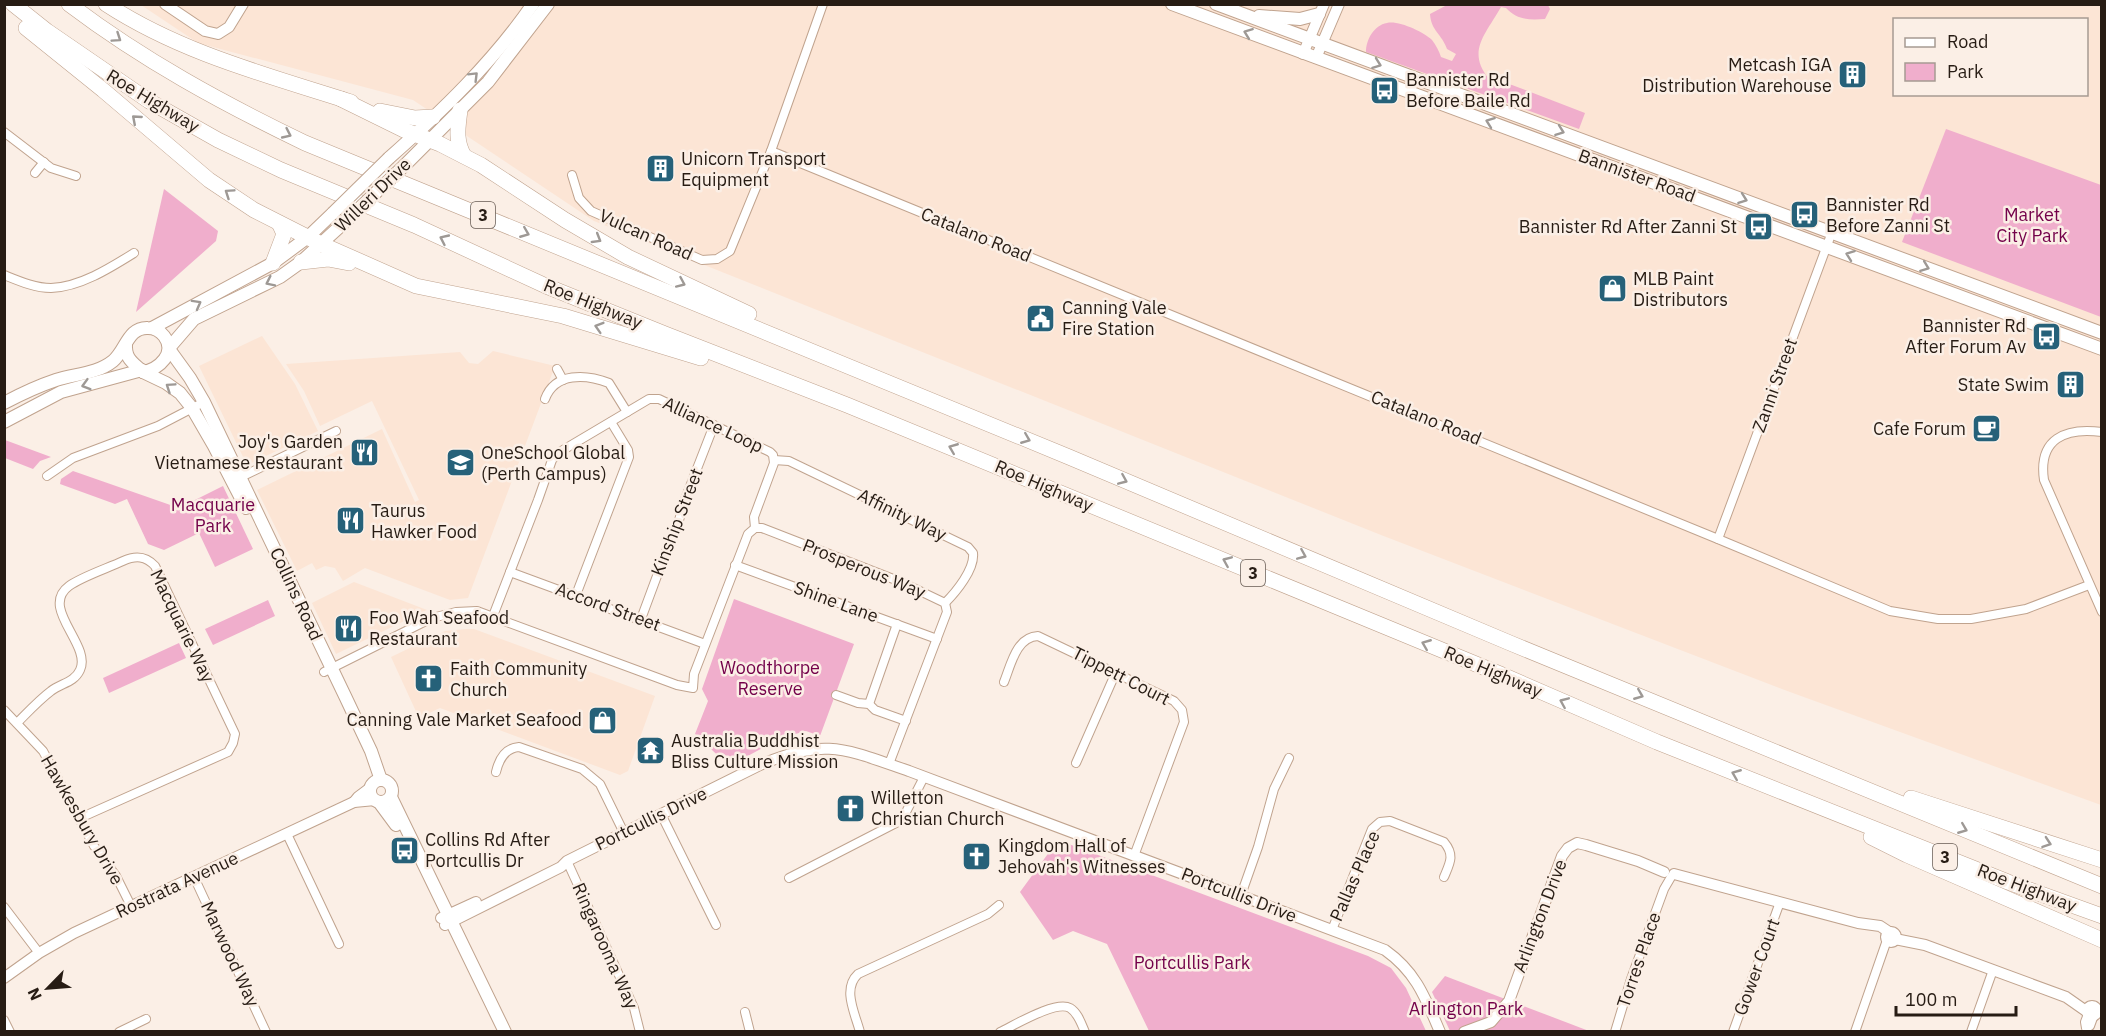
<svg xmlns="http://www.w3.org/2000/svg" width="2106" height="1036" viewBox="0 0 2106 1036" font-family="'IBM Plex Sans',sans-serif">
<rect width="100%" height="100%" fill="#fbefe6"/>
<g fill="#fce5d5" fill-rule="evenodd">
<path d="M141,5H2101V805L1790,692L1381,535L594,221L413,100L198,43ZM1894,20H2086V94H1894Z"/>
<polygon points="262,336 295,384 318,431 247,465 199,366"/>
<polygon points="493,351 555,366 468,598 450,600 365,568 343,581 335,568 325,566 316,570 312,563 297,571 257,490 382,429 415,502 419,500 372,401 320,426 304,391 286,364 460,352 469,363 478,364"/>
<polygon points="354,582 427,610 336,654 312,603"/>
<polygon points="466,629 474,629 655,696 628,771 620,775 440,708 419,718 391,657 445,631"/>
</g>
<g fill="#f0aecc">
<path d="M1447,5H1548L1550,9L1545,19C1529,20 1517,20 1506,8L1501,7C1486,34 1466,51 1489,79L1512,85L1585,113L1579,129L1366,52C1366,40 1374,25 1387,23C1398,20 1424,32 1432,40C1436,45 1439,51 1441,57L1452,61L1456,54L1447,49C1442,34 1431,31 1430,14Z"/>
<polygon points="1946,129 2101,185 2101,317 1902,242"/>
<polygon points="164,189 218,231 216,241 136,312"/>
<polygon points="4,440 5,440 51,457 40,461 33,469 5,458"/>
<polygon points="73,471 179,508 223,486 253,549 215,567 199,533 164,550 148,544 127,499 115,504 60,484 61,479"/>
<polygon points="734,599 854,644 820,736 806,731 781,738 729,766 695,734 708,701 702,689"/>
<polygon points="268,600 275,616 213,645 205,629"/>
<polygon points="179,643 186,658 109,693 103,678"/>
<polygon points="1058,840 1368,956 1391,968 1406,988 1426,1031 1149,1031 1107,944 1073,931 1053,940 1020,892"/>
<polygon points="1445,976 1589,1031 1450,1031 1432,992"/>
</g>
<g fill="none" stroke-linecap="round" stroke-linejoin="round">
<defs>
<g id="minor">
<polyline points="4,132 51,168 76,176"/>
<polyline points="771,151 1718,539 1890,611 1938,619 1971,619 2026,609 2089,585"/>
<polyline points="35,173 44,162"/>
<polyline points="572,175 579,198 591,211 702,260 717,259 730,251 771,151 823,4"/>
<path d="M4,275C19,281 35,288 51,288C80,287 110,268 134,253"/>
<polyline points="557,369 563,380"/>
<path d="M545,399C555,372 586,374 609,383L627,412"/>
<path d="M2102,432C2065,427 2038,439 2044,480L2102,612"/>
<path d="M774,460L789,461L968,547L973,553C975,569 956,592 945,603"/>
<polyline points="47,476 73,458 158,426 204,402"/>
<polyline points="237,479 336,431"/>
<polyline points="755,528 762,528 901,582 945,603 947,612 889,764"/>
<polyline points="1718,539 1832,232"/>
<polyline points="735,565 937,639"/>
<polyline points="510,572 705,644"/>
<polyline points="576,595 629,457 628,450 611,422"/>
<polyline points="641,619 667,549 675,535 684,502 714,425"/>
<polyline points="324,672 432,618 456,612 477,611 677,685 693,688 694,674 748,534 755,528 754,517 774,463 773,455 770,452 659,399 649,399 558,453 552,460 538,500 493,616"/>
<path d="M1004,682C1011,665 1016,637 1038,636L1174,701L1182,710L1184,722L1134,856"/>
<polyline points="836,695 858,703 869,704 875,710 906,721"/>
<polyline points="869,704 897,624"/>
<polyline points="4,710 43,751 94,846 116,876 131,906"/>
<path d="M17,723C28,712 39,700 51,691C61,683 74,683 80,670C92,645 39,608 69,586C81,577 108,568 123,561C136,555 146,556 155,566L235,734L233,743L228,752L80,818"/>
<polyline points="1076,763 1116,672"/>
<path d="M496,772C499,759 505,748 519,747L582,769L600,784L624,833"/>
<polyline points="661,814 716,925"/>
<polyline points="287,834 339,944"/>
<polyline points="567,861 634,1008 640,1032"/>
<polyline points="194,877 266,1032"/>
<polyline points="789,878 896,823 905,814 924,777"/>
<polyline points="1241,895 1258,847 1274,789 1289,758"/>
<polyline points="4,907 39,953"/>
<path d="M1332,930L1372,829L1380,822L1390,821L1444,842C1455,855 1450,863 1444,877"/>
<polyline points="745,1012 750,1032"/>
<polyline points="2088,1014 2085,1022 2086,1028 2090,1026 2094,1015"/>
<polyline points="4,1020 10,1032"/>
<polyline points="119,1032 146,1019"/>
<path d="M860,1032C855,1013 842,989 858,974L988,914L999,905"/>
<path d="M1000,1032C1015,1025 1056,1000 1070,1008C1078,1013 1081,1023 1085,1032"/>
<polyline points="1615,1032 1631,979 1664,889 1671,877"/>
<polyline points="1733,1032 1780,902"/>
<polyline points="1855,1032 1887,940"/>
<polyline points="1971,1032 1993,970"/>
</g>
<g id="tertiary">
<polyline points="165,4 205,31 218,34 229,27 243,4"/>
<polyline points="1303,54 1324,4"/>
<polyline points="1316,58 1339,4"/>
<polyline points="354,802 358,797 370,788"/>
<polyline points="1674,874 1858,923 1880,926 1889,932"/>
<polyline points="441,918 476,902"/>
<path d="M445,925L561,867L567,861L581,854L760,765C825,737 845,749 909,771L1385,950C1416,972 1425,997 1440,1032"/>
<circle cx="1891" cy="937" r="5"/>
<polyline points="1895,939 1925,945 2066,997 2086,1011"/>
<polyline points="4,978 39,953 74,933 354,802 375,800"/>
<circle cx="2092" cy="1011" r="5"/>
<polyline points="1464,1032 1491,1022 1509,1001 1562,856 1568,848 1577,843 1586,845 1638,861 1664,872"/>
</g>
<g id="secondary">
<path d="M389,158C441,112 493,62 533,4"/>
<polyline points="405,165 488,82 548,4"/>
<polyline points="152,328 273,263 308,237 333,213"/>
<path d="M126,344C125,360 134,363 143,372"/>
<polyline points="169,348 194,319 280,277 301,262 348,219"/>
<polyline points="169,349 190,378 204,402 345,696 371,751 381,780"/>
<polyline points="143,372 166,383 180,393 192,408 214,446 246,508"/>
<path d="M4,403C21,394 38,386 56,380C74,374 97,374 113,361C126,350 128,327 148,328C154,328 160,331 164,336C177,353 159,369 143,372"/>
<polyline points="4,422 61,392 142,370"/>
<circle cx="381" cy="791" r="11"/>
<polyline points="391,797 505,1032"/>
<polyline points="379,802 396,825"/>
</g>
<g id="primary">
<polyline points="1172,4 2102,349"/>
<polyline points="1216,4 2102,333"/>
<polyline points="1259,16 1300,19 1319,14"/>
</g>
<g id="motorway">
<polyline points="13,4 47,31 149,101 218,140 281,170 414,225 546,286 665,334 847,405 1500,674 1657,742 2008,882 2102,916"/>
<path d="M69,4C143,60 222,103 305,143L1069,457L1510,643L2102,886"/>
<path d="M106,4C181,53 267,75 351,102"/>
<polyline points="26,28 103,90 209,180 254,210 321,244 416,286 563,316 701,358"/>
<polyline points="341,99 404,130 440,144 481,165 565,220 628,257 749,314"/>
<path d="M460,110C458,127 455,140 464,156"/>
<polyline points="380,111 415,118 433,117"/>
<polyline points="301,262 328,259 349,263"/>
<polyline points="273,263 284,234 279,223"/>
<polyline points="1911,798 2102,860"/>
<polyline points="1871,837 1907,855 2102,940"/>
</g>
</defs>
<use href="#minor" stroke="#c0a38e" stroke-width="10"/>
<use href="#tertiary" stroke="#c0a38e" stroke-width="12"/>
<use href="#secondary" stroke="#c0a38e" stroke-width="14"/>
<use href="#primary" stroke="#c0a38e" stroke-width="14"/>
<use href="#motorway" stroke="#c0a38e" stroke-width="16"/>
<use href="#minor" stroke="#fff" stroke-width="8"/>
<use href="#tertiary" stroke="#fff" stroke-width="10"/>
<use href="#secondary" stroke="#fff" stroke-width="12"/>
<use href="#primary" stroke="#fff" stroke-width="12"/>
<use href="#motorway" stroke="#fff" stroke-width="15"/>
<defs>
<g id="secondary-bridge">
<polyline points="333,213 389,158"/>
<polyline points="348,219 405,165"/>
</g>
</defs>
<use href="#secondary-bridge" stroke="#c0a38e" stroke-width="14" stroke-linecap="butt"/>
<use href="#secondary-bridge" stroke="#fff" stroke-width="12"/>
</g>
<defs><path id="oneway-chevron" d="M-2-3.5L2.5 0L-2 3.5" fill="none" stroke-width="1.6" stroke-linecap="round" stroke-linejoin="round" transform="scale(1.5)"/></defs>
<g stroke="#9e9995">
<use href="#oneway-chevron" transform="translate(1248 33) rotate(-159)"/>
<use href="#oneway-chevron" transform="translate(117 38) rotate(34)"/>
<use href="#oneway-chevron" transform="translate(1377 64) rotate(20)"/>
<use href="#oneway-chevron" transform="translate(474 76) rotate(-45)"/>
<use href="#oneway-chevron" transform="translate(136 119) rotate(-139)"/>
<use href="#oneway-chevron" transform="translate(1490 122) rotate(-160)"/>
<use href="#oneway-chevron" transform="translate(1560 131) rotate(20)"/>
<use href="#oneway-chevron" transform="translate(287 134) rotate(25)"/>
<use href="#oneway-chevron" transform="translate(229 193) rotate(-146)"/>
<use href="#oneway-chevron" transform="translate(1743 199) rotate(20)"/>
<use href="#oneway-chevron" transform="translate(525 233) rotate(22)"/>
<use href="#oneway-chevron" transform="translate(444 239) rotate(-155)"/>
<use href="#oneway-chevron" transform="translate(597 239) rotate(31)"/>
<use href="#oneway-chevron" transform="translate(1850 255) rotate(-160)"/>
<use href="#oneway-chevron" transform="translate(1925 267) rotate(21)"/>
<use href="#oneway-chevron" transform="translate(270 282) rotate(154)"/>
<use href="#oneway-chevron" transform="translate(681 283) rotate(24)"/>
<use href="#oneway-chevron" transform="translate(197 304) rotate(-29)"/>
<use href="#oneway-chevron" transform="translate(599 327) rotate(-163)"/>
<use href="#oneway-chevron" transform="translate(86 385) rotate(164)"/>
<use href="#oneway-chevron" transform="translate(170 387) rotate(-146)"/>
<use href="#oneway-chevron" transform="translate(1026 439) rotate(22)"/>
<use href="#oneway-chevron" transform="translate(953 448) rotate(-158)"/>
<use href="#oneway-chevron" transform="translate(1123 480) rotate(23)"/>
<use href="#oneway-chevron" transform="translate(1302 555) rotate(23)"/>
<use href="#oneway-chevron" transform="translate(1227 561) rotate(-157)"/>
<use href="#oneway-chevron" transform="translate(1426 644) rotate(-158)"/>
<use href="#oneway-chevron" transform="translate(1639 695) rotate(22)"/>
<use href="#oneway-chevron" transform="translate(1564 702) rotate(-157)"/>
<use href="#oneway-chevron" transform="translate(1736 774) rotate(-158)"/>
<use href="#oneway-chevron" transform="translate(1963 829) rotate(22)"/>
<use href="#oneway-chevron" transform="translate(2047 843) rotate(19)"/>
</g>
<defs>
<symbol id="building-square" viewBox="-11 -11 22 22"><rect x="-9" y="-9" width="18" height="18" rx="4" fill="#266179" stroke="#fbefe6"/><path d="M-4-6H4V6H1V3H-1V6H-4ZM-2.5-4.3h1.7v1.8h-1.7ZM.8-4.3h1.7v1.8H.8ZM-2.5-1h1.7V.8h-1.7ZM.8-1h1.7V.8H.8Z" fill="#fff"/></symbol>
<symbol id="bus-square" viewBox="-11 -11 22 22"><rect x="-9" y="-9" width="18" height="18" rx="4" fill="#266179" stroke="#fbefe6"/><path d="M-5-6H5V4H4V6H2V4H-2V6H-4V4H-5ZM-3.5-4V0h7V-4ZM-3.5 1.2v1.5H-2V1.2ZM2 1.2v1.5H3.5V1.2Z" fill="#fff"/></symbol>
<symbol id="shop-square" viewBox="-11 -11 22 22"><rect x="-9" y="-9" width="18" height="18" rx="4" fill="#266179" stroke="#fbefe6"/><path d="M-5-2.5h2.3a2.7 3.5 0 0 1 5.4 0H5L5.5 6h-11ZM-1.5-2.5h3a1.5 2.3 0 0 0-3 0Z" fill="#fff"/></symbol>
<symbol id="civic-square" viewBox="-11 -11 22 22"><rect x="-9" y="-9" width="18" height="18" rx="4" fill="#266179" stroke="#fbefe6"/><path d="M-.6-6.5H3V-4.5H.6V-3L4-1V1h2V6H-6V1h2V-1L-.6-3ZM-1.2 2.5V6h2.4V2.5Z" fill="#fff"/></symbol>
<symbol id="cafe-square" viewBox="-11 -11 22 22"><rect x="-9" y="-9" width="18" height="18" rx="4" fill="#266179" stroke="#fbefe6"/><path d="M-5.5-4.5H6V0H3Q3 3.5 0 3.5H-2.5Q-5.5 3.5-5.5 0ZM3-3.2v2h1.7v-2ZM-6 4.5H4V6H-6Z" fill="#fff"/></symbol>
<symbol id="restaurant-square" viewBox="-11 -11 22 22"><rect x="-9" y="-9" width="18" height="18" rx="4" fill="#266179" stroke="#fbefe6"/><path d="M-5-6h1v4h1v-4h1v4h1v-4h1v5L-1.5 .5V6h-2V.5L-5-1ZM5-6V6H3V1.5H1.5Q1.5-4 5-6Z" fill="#fff"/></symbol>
<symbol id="school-square" viewBox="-11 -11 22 22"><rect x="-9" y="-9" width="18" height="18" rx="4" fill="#266179" stroke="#fbefe6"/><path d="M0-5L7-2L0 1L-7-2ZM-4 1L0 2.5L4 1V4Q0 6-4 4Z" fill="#fff"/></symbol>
<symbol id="church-square" viewBox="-11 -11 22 22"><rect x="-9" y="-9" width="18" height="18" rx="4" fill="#266179" stroke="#fbefe6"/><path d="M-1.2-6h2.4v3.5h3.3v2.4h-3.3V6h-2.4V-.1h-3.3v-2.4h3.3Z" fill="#fff"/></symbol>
<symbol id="temple-square" viewBox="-11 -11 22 22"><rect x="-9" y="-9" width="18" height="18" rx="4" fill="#266179" stroke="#fbefe6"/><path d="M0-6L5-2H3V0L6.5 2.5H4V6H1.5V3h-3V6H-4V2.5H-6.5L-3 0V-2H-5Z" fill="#fff"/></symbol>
</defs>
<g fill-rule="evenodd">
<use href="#building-square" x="1836" y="58" width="33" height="33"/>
<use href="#bus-square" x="1368" y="74" width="33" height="33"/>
<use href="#building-square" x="644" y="152" width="33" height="33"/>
<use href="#bus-square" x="1788" y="198" width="33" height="33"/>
<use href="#bus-square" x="1742" y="210" width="33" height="33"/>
<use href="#shop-square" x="1596" y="272" width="33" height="33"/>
<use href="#civic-square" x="1024" y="302" width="33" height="33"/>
<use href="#bus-square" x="2030" y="320" width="33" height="33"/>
<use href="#building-square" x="2054" y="368" width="33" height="33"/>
<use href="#cafe-square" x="1970" y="412" width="33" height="33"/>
<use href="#restaurant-square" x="348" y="436" width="33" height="33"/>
<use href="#school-square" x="444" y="446" width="33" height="33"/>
<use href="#restaurant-square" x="334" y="504" width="33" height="33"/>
<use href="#restaurant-square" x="332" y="612" width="33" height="33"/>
<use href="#church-square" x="412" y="662" width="33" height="33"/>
<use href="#shop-square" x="586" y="704" width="33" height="33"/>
<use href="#temple-square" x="634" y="734" width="33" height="33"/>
<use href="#church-square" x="834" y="792" width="33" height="33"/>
<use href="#bus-square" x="388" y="834" width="33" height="33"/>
<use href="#church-square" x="960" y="840" width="33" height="33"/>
</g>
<g text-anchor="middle" stroke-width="5" stroke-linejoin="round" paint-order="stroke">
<g fill="#fbefe6" stroke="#675b53" stroke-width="1.5">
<rect x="471" y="202" width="24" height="26" rx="4.5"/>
<rect x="1241" y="560" width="24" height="26" rx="4.5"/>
<rect x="1933" y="844" width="24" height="26" rx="4.5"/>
</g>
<g font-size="16" font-weight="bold" fill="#271c14">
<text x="483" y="221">3</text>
<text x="1253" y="579">3</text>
<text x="1945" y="863">3</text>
</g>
<g font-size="18" fill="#271c14" stroke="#fbefe6" text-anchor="start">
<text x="1832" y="71" text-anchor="end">Metcash IGA<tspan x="1832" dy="21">Distribution Warehouse</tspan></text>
<text x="1406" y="86">Bannister Rd<tspan x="1406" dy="21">Before Baile Rd</tspan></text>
<text x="681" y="165">Unicorn Transport<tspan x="681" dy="21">Equipment</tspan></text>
<text x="1826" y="211">Bannister Rd<tspan x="1826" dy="21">Before Zanni St</tspan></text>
<text x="1737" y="233" text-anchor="end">Bannister Rd After Zanni St</text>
<text x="1633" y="285">MLB Paint<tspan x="1633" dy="21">Distributors</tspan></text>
<text x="1062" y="314">Canning Vale<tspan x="1062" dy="21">Fire Station</tspan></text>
<text x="2026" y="332" text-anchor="end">Bannister Rd<tspan x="2026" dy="21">After Forum Av</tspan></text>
<text x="2049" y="391" text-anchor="end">State Swim</text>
<text x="1966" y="435" text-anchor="end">Cafe Forum</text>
<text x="343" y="448" text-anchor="end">Joy's Garden<tspan x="343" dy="21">Vietnamese Restaurant</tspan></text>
<text x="481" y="459">OneSchool Global<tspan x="481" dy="21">(Perth Campus)</tspan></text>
<text x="371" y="517">Taurus<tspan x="371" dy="21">Hawker Food</tspan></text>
<text x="369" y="624">Foo Wah Seafood<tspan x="369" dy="21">Restaurant</tspan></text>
<text x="450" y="675">Faith Community<tspan x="450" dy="21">Church</tspan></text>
<text x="582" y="726" text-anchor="end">Canning Vale Market Seafood</text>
<text x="671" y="747">Australia Buddhist<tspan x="671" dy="21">Bliss Culture Mission</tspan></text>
<text x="871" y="804">Willetton<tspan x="871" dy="21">Christian Church</tspan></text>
<text x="425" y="846">Collins Rd After<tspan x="425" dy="21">Portcullis Dr</tspan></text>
<text x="998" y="852">Kingdom Hall of<tspan x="998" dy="21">Jehovah's Witnesses</tspan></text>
</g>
<g font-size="18" fill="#271c14" stroke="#fbefe6">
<text transform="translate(153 101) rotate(31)" y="6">Roe Highway</text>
<text transform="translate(1637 176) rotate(20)" y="6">Bannister Road</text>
<text transform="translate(373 195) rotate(-44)" y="6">Willeri Drive</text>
<text transform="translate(646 235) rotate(24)" y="6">Vulcan Road</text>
<text transform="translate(976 235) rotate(22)" y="6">Catalano Road</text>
<text transform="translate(593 304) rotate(22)" y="6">Roe Highway</text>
<text transform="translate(1775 385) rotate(-70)" y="6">Zanni Street</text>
<text transform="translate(1426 418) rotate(22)" y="6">Catalano Road</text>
<text transform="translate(713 425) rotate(25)" y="6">Alliance Loop</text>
<text transform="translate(1044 486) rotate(23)" y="6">Roe Highway</text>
<text transform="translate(902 515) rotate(26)" y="6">Affinity Way</text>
<text transform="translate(677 522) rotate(-69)" y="6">Kinship Street</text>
<text transform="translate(864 569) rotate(22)" y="6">Prosperous Way</text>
<text transform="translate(296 594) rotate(65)" y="6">Collins Road</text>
<text transform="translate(836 602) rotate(20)" y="6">Shine Lane</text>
<text transform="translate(608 607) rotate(20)" y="6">Accord Street</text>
<text transform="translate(182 626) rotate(64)" y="6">Macquarie Way</text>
<text transform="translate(1493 672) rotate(23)" y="6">Roe Highway</text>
<text transform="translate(1121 676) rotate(27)" y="6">Tippett Court</text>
<text transform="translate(651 819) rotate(-26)" y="6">Portcullis Drive</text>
<text transform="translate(82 820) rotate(60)" y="6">Hawkesbury Drive</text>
<text transform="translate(1355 876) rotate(-66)" y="6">Pallas Place</text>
<text transform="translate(177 885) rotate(-25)" y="6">Rostrata Avenue</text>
<text transform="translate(2027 888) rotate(21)" y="6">Roe Highway</text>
<text transform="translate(1239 895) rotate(21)" y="6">Portcullis Drive</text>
<text transform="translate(1540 916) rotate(-69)" y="6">Arlington Drive</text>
<text transform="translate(605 946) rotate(66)" y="6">Ringarooma Way</text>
<text transform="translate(230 954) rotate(65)" y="6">Marwood Way</text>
<text transform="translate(1639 960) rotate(-71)" y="6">Torres Place</text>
<text transform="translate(1757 967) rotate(-70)" y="6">Gower Court</text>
</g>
<g font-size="18" fill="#73014a" stroke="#fbefe6">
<text x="2032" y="221">Market<tspan x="2032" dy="21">City Park</tspan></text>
<text x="213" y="511">Macquarie<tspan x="213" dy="21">Park</tspan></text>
<text x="770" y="674">Woodthorpe<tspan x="770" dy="21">Reserve</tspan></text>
<text x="1192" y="969">Portcullis Park</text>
<text x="1466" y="1015">Arlington Park</text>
</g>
</g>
<rect width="2106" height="1036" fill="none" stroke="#271c14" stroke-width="12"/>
<rect x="1893" y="18" width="195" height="78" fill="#fbefe6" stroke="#a69b92" stroke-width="1.5"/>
<rect x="1905" y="38" width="30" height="9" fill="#ffffff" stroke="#a69b92" stroke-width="1.5"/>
<text x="1947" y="48" font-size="18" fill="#271c14">Road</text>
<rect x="1905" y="63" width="30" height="18" fill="#f0aecc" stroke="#a69b92" stroke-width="1.5"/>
<text x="1947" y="78" font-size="18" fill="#271c14">Park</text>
<g transform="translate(48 988) rotate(245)" stroke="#fbefe6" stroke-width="4.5" paint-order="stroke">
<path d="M0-4.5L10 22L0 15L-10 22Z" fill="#271c14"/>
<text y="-9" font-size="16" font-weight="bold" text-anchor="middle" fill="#271c14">N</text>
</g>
<path d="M1896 1006v9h120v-9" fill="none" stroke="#271c14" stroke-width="3"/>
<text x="1905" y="1006" font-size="18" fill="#271c14" stroke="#fbefe6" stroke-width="4.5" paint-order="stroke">100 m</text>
</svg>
